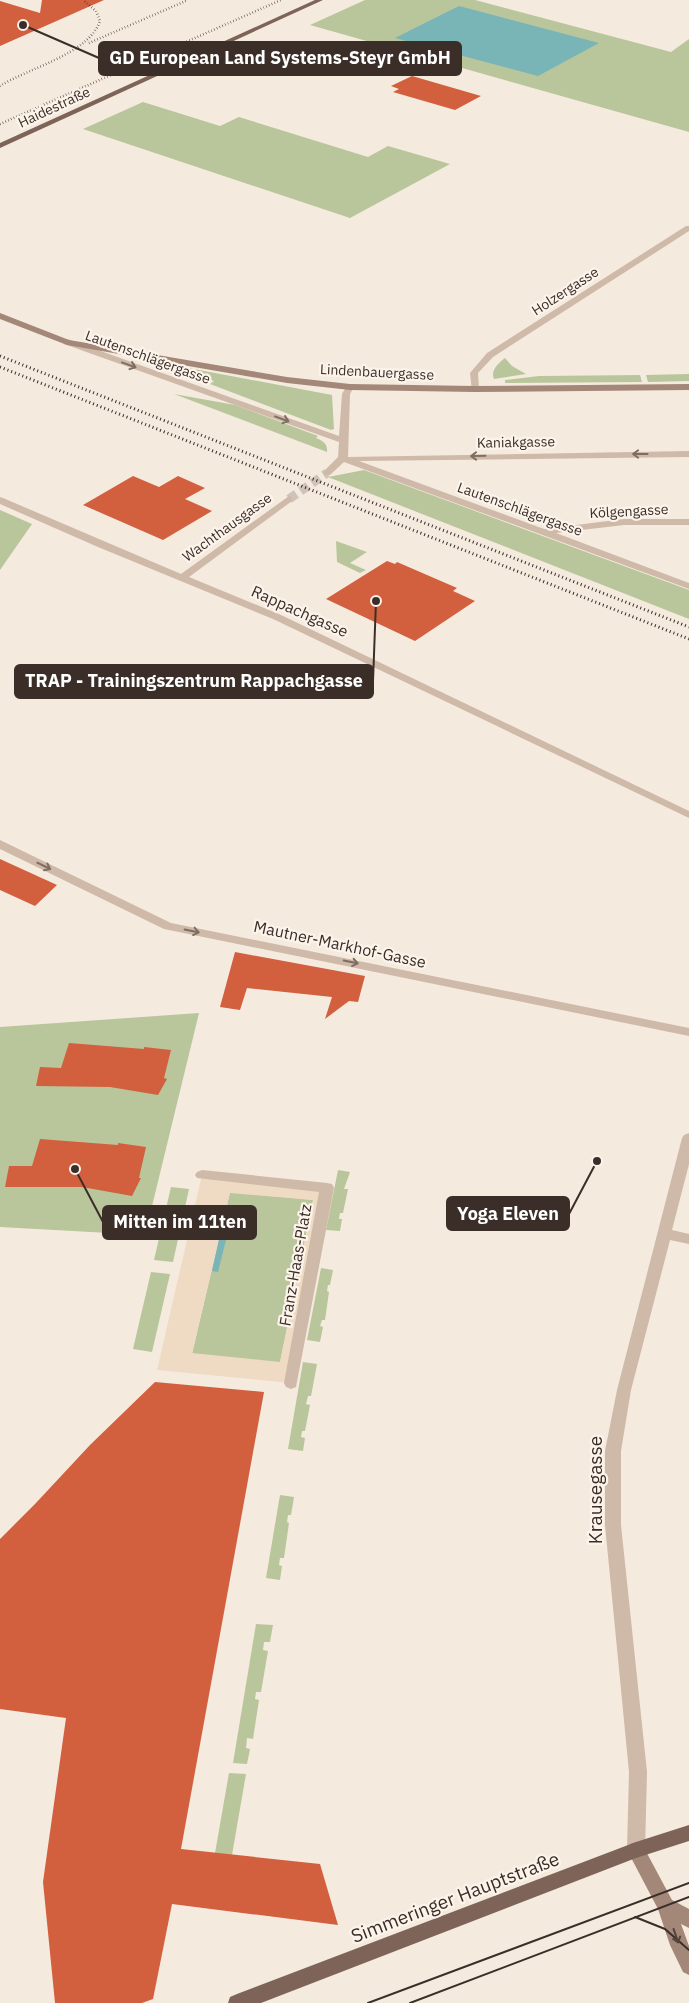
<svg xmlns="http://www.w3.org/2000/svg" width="689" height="2003" viewBox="0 0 689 2003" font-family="'IBM Plex Sans',sans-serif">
<rect width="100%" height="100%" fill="#f5eade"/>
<g fill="#b9c69b">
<polygon points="365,0 475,0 671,52 689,39 689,132 310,25"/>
<polygon points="143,102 220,126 239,117 368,157 388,146 450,164 350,218 83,129"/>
<path d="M505,358L512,366L526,374L494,379C490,370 499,363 505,358Z"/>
<polygon points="151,361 332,395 334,429 331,430 210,384 214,381 199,375 194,378 149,362"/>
<polygon points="689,374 689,381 648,382 646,375"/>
<polygon points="640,375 642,382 505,383 505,380 539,376"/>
<path d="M174,394L235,405L318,436L316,438C323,441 328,444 327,452Z"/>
<polygon points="364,470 689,590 689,619 328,477"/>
<polygon points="0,510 32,524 0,570"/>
<polygon points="336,541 367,552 350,563 366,570 360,573 337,562"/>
<polygon points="199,1013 145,1235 0,1227 0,1027"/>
<polygon points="338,1170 350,1172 344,1189 348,1189 343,1213 340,1213 339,1219 342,1219 340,1231 326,1230"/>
<polygon points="171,1187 189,1189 173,1262 154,1260"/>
<polygon points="230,1192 313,1200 280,1363 192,1354"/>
<polygon points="321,1268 333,1270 330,1285 328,1285 327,1291 329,1292 325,1320 322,1320 320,1326 323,1327 320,1342 307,1340"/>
<polygon points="151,1272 170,1274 152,1352 133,1349"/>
<polygon points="303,1362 317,1364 311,1396 308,1396 306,1404 310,1405 305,1431 302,1431 301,1437 305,1438 303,1451 288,1449"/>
<polygon points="280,1495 294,1497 291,1515 288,1515 287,1522 289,1523 284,1558 280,1558 279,1565 282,1566 280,1580 266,1578"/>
<polygon points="256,1624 273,1625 270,1642 264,1642 263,1650 268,1651 261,1692 256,1692 255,1699 259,1700 253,1739 247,1738 246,1748 250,1749 247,1764 233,1763"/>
<polygon points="229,1773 246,1774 232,1855 215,1853"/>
</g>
<path fill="#efdac3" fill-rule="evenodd" d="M202,1175L327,1188L291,1383L157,1370ZM230,1193L313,1200L280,1362L192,1353Z"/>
<g fill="#79b4b6">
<polygon points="459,6 599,43 538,76 395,38"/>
<polygon points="220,1235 227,1236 218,1272 212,1271"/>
</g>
<g fill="#d25f3e">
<polygon points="42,0 104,0 0,46 0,1 40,13"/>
<polygon points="412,76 481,96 455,110 393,92 399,89 391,86"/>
<polygon points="133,476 159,487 178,476 205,488 185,499 212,511 163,540 83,505"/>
<polygon points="387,561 395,564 397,562 457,588 453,591 475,601 415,641 326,599"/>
<polygon points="0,859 57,885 35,906 0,890"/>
<polygon points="235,952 365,976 358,1002 349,1001 325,1019 332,997 247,988 240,1010 220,1007"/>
<polygon points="69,1043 144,1049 144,1047 171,1050 164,1078 167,1079 158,1095 110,1087 36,1086 40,1067 61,1068"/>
<polygon points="40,1139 118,1145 118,1143 146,1147 139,1178 141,1178 132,1196 82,1187 5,1187 9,1166 32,1166"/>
<polygon points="155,1382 264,1392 181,1849 320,1864 338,1925 172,1904 153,1999 142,2003 55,2003 43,1882 66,1718 0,1709 0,1539 35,1504 90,1445"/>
</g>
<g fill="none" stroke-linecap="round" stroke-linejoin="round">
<polyline stroke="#d0c4ba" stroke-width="9" stroke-dasharray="9 5" stroke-linecap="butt" points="289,499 327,473"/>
<g fill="#cfb9a8" fill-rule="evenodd">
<polygon points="686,226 689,226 689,231 493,357 478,373 479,389 475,392 472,391 470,373 487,353"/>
<polygon points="67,339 339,436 342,394 347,385 353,385 354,387 350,394 348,457 689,451 689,457 359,461 544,529 624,519 689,519 689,525 624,525 556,533 689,583 689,589 344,462 330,475 324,475 324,471 338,457 339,442 64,344 63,342"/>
<polygon points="289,496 292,497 292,501 189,577 281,615 689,811 689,818 273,619 98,547 0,504 0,497 3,498 181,574"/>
<polygon points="0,840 171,923 689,1028 689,1036 164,929 0,849"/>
<polygon points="689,1133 689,1164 672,1230 689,1234 689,1244 670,1240 631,1390 621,1451 621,1525 647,1772 645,1850 642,1856 636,1858 630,1856 627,1850 629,1772 605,1525 605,1451 617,1390 682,1138 684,1135"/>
<polygon points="202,1170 327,1183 332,1184 334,1188 296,1387 291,1389 286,1387 284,1383 319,1192 197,1178 195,1175 197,1172"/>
</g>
<g fill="#a38778" fill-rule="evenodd">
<polygon points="0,313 69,340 287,377 350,384 475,386 689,384 689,390 475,392 350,390 287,383 67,345 0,319"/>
<polygon points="636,1842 642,1844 672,1900 689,1909 689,1928 681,1924 689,1946 689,1975 683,1972 670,1945 658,1909 627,1850 630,1844"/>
</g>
<g fill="#7e6458" fill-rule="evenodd">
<polygon points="315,0 323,0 0,148 0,143"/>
<polygon points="689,1825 689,1841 636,1858 261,2003 228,2003 230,1997 237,1994 636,1842"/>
</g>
<g stroke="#3b2e29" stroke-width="2">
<polyline points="635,1917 665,1929 689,1950"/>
<polyline points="368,2003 689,1883"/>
<polyline points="410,2003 689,1897"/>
</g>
<g stroke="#3b2e29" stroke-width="2.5" stroke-dasharray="0.5 2.5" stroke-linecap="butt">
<polyline points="89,43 188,0"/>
<path d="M0,86C28,68 89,54 100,21L96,11L83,0"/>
<polyline points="0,124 281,0"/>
</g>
<g stroke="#3b2e29" stroke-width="3" stroke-dasharray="1 3" stroke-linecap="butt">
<polyline points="0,356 689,627"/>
<polyline points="0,367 689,639"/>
</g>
</g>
<defs><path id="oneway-shaft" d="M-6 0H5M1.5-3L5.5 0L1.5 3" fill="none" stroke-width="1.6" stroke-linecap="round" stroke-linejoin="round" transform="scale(1.25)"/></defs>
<g stroke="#7e6d62">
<use href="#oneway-shaft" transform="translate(129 365) rotate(20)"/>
<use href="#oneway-shaft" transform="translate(282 419) rotate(20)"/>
<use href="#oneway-shaft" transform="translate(640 454) rotate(180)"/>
<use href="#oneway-shaft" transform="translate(478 456) rotate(179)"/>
<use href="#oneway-shaft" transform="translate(44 866) rotate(26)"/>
<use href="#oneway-shaft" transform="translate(192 931) rotate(11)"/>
<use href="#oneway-shaft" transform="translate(351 962) rotate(12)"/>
</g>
<use stroke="#55443d" href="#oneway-shaft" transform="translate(676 1936) rotate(71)"/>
<g text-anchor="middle" stroke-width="4.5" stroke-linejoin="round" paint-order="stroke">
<g font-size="14" fill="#3b2e29" stroke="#fcf4eb">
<text transform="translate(54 107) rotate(-25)" y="5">Haidestraße</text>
<text transform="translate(565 291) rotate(-33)" y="5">Holzergasse</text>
<text transform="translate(148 357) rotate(20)" y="5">Lautenschlägergasse</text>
<text transform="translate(377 372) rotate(3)" y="5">Lindenbauergasse</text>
<text transform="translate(516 442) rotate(-1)" y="5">Kaniakgasse</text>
<text transform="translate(520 509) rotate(20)" y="5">Lautenschlägergasse</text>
<text transform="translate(629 511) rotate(-3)" y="5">Kölgengasse</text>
<text transform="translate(227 527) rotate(-36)" y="5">Wachthausgasse</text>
</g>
<g font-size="16" fill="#3b2e29" stroke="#fcf4eb">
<text transform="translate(300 611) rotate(24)" y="6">Rappachgasse</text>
<text transform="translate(340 944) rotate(12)" y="6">Mautner-Markhof-Gasse</text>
<text transform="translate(295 1265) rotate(-80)" y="6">Franz-Haas-Platz</text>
</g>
<g font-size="19" fill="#3b2e29" stroke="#fcf4eb">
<text transform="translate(595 1490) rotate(-90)" y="7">Krausegasse</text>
<text transform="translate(455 1897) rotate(-21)" y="7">Simmeringer Hauptstraße</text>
</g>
</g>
<path fill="none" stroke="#3b2e29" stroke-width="2" d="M23 25L99 58M376 601L373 681M597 1161L569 1214M75 1169L103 1222"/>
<g fill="#3b2e29" stroke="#fcf4eb" stroke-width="2">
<circle cx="23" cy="25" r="5"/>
<circle cx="376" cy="601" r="5"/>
<circle cx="597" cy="1161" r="5"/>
<circle cx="75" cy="1169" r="5"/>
</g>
<g fill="#3b2e29" stroke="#3b2e29" stroke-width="2">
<rect x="99" y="42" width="362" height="33" rx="5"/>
<rect x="15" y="665" width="358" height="33" rx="5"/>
<rect x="447" y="1197" width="122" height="33" rx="5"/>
<rect x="103" y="1206" width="153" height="33" rx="5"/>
</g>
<g font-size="18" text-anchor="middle" font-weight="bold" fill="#fff">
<text x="280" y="64">GD European Land Systems-Steyr GmbH</text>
<text x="194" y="687">TRAP - Trainingszentrum Rappachgasse</text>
<text x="508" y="1220">Yoga Eleven</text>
<text x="180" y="1228">Mitten im 11ten</text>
</g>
</svg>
